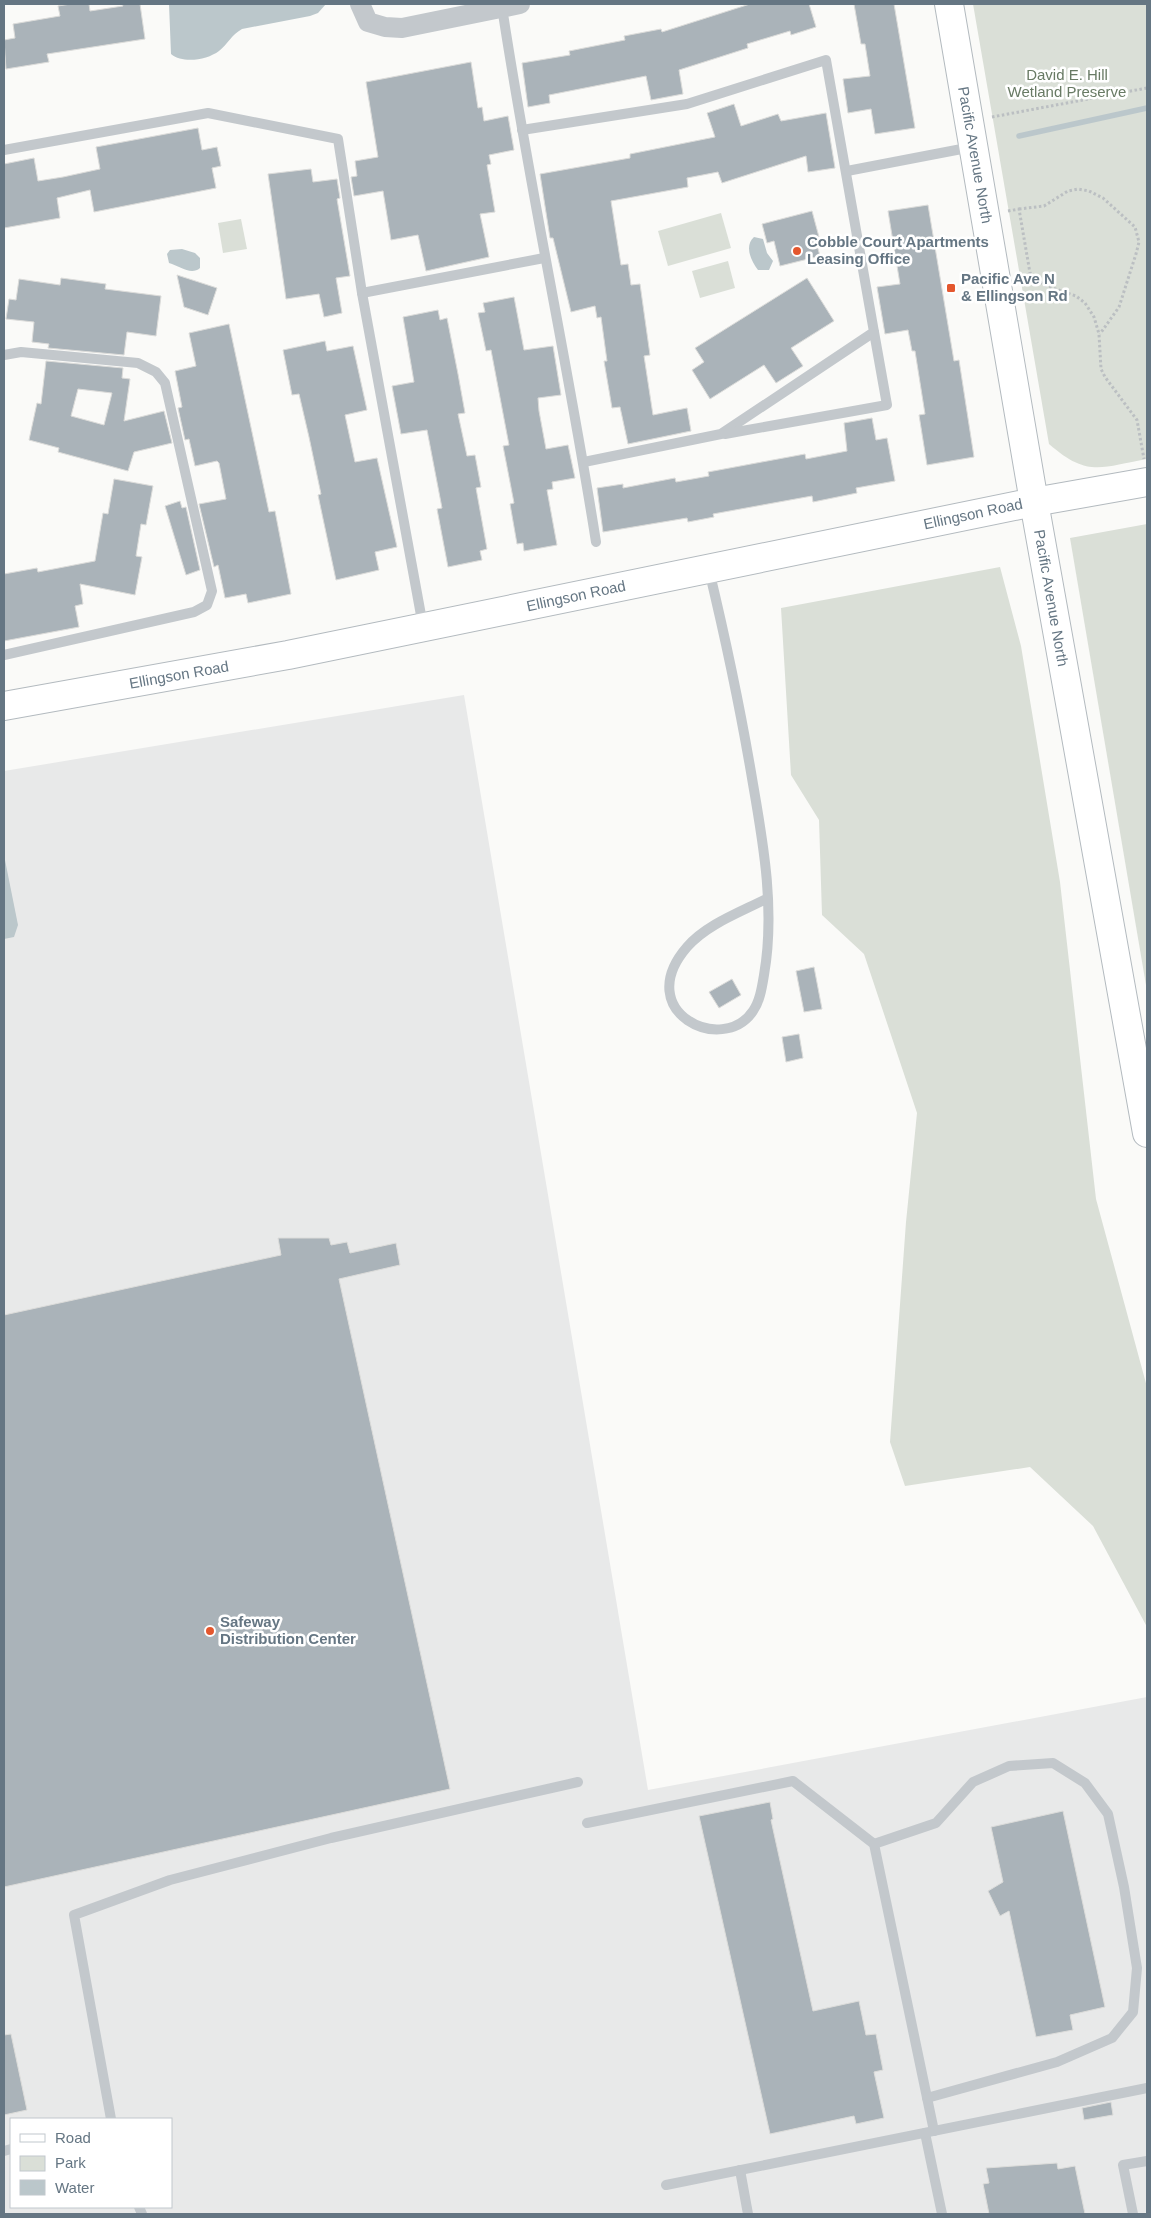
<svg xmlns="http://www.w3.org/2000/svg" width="1151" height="2218" viewBox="0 0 1151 2218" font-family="Helvetica,sans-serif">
<rect width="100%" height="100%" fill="#fafaf8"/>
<path fill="#e8e9e9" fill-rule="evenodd" d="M464,695L648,1790L1147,1697V2214H4V771ZM11,2119H171V2207H11Z"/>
<g fill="#dadfd7">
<path d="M973,4H1147V459C1101,467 1088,478 1049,444Z"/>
<polygon points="721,213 731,248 668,266 658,231"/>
<polygon points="241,219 247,249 223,253 218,223"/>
<polygon points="728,261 735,288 700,298 692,271"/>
<polygon points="1147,524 1147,991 1070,538"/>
<polygon points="1000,567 1021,646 1060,882 1096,1199 1147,1387 1147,1627 1093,1526 1030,1467 905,1486 890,1442 906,1222 917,1113 864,954 822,915 819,820 791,775 781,608"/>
</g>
<g fill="#bbc7cb">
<path d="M169,4H326L318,13L310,16L242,29C231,35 228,44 219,51C207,60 183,64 171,54Z"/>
<path d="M754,237L763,239L767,253L773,261L769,270H758C751,261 744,246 754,237Z"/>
<path d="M182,249L195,253L200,258V268C191,276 180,266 169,263L167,254L170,250Z"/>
<polygon points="4,855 18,925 14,937 4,939"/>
</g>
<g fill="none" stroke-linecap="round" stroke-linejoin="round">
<polyline stroke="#bbc7cb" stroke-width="5.5" points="1019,136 1147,108"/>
</g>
<g fill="#aab3b9" stroke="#dcdcda" fill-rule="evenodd">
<polygon points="71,4 89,4 90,11 123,6 122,4 140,4 145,39 47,54 49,62 6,69 4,40 15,38 13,24 60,16 58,6"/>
<polygon points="750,4 809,4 816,27 791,35 790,31 747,44 748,48 679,70 683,94 651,100 646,76 549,95 550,103 528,107 522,63 570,55 569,51 625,40 624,36 661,29 662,32"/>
<polygon points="854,4 894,4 915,128 875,134 871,109 848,113 843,79 870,76 865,44 861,44"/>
<polygon points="471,62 478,108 482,107 484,121 508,116 514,150 489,155 491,164 487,165 495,212 480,214 489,257 426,271 418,235 391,240 383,191 354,196 351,177 357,176 355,161 378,157 366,82"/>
<polygon points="734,104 741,126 778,114 781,121 826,113 835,168 808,172 806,156 722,183 718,172 687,178 688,187 611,201 621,265 628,264 631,285 640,284 650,355 644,356 653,415 687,408 691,431 628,444 620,407 612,408 604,361 607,361 601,317 597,318 595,306 571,312 553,238 550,238 540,174 630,158 630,154 715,137 707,113"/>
<polygon points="198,128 202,150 217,147 221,166 212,168 216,188 94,212 90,190 57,198 60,218 4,228 4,164 34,158 38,181 63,177 100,169 96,147"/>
<polygon points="311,169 313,182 337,179 340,198 337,199 350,276 336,278 342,313 324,317 319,294 286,299 268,174"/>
<polygon points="928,205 954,361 959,360 974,457 927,465 919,415 925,414 915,351 912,351 908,330 885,334 877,287 900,284 888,211"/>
<polygon points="812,211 819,237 815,238 820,256 780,266 774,241 767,243 762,224"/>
<polygon points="177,275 217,288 208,315 184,307"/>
<polygon points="61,278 106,284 105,289 161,296 156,336 127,332 124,355 48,348 49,344 32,342 34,322 6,319 9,299 16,300 19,279 60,285"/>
<polygon points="807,278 834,321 791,348 803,366 776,383 764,365 710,399 692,370 704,362 695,348"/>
<polygon points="514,297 524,350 553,346 561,395 538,398 539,411 546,449 568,445 575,478 552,482 553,489 547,490 557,545 524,551 523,543 517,544 510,504 514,503 503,446 509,445 491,350 486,351 478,313 485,312 483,303"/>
<polygon points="438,310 440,320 447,318 458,374 465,413 458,414 467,456 475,455 481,487 476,488 487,549 480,551 482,560 448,567 437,509 442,508 427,430 401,434 392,386 414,382 403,317"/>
<polygon points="229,324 269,512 275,511 291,594 248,603 246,594 225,598 218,565 214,567 199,504 226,499 219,463 217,461 195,466 189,439 185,440 178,408 182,407 175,371 196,366 189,333"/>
<polygon points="325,341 327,351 353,346 367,410 345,415 355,462 377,458 397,547 375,552 379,570 336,580 318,495 321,494 309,437 299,394 292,395 283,350"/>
<path d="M46,361L123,368L122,378L130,379L124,421L164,411L172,443L134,452L128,471L58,452L59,448L29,440L37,403L41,404ZM78,389L112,393L104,425L71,416Z"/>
<polygon points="872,418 876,440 887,438 895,481 856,488 857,493 813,502 812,496 713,514 714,517 688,522 687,518 603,532 597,488 623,484 623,488 675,478 676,482 709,476 708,472 805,454 806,459 847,451 844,423"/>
<polygon points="114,479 153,486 146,525 141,524 136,556 142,557 135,595 80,584 83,604 75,606 79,627 4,641 4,574 37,568 38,572 95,561 103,513 108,514"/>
<polygon points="180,501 182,508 186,507 200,570 186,575 165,506"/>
<polygon points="814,967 822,1009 804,1012 796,971"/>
<polygon points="732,979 741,995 719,1008 709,992"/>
<polygon points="799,1034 803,1058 786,1062 782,1037"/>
<polygon points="278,1238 329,1238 331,1245 347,1242 350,1253 396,1243 400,1265 339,1279 450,1789 4,1887 4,1315 281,1255"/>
<polygon points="770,1802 773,1819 771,1820 813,2011 859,2001 866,2035 876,2034 883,2070 874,2072 884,2118 856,2124 854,2116 770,2134 699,1816"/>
<polygon points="1063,1811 1105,2007 1070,2015 1073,2030 1036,2037 1009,1911 1000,1916 988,1891 1003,1882 991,1827"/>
<polygon points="11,2034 27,2110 4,2115 4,2035"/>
<polygon points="1111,2102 1113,2115 1084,2120 1082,2108"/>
<polygon points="1057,2163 1058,2169 1075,2166 1085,2214 989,2214 983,2184 989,2183 986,2168"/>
</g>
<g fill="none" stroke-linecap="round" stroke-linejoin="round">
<defs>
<g id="secondary">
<polyline points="949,4 1034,502 1147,1133"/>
<polyline points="4,706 288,655 1034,502 1147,482"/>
</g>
</defs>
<use href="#secondary" stroke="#b3babf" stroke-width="30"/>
<g stroke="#bbbfc2" stroke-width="3" stroke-dasharray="2.5 2.5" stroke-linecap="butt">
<polyline points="992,117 1147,88"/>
<polyline points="1019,209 1044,206 1068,191 1078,189 1089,191 1103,198 1135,227 1139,242 1136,254 1119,307 1100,334"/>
<polyline points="1008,211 1019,209 1030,273 1044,285 1076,296 1085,303 1094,317 1099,334 1101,369 1105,377 1137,420 1144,459"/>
</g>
<g stroke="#c3c8cc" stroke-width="10">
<path d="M502,7C529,186 568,363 596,542"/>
<polyline points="522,130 687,104 826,60 874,332 721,434 584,462"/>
<polyline points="4,150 208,113 338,139 362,293 423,626"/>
<polyline points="847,171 972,147"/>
<polyline points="362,293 544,258"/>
<polyline points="4,355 21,352 138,363 156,372 165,383 212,591 207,605 194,612 4,655"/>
<polyline points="725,434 887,405 874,332"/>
<path d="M709,570C726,641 741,712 753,784C764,847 775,912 764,975C762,987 760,1001 753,1011C723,1056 631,1012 687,947C707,924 741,912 768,898"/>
<polyline points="587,1823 793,1781 874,1844 934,2131"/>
<polyline points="874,1844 936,1823 973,1782 1009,1766 1053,1763 1085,1783 1108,1814 1124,1887 1137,1968 1133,2012 1112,2038 1057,2062 927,2098"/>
<polyline points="111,2119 74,1915 170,1880 331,1838 578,1782"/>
<polyline points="925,2133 942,2214"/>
<polyline points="4,2151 11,2149"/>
<polyline points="740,2170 748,2214"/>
<polyline points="666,2185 1147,2088"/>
<polyline points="139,2207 142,2214"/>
<polyline points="1133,2214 1123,2165 1147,2161"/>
</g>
<polyline stroke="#c3c8cc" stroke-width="20" points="360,4 368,22 385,27 402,28 520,4"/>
<use href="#secondary" stroke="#fff" stroke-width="28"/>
</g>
<g fill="#e4572e" stroke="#fff" stroke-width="2">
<circle cx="797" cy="251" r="5"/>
<rect x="946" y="283" width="10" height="10" rx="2.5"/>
<circle cx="210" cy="1631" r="5"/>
</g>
<g text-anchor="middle" stroke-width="5" stroke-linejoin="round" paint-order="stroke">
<g font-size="15" fill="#687a64" stroke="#fff">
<text x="1067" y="80">David E. Hill<tspan x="1067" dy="17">Wetland Preserve</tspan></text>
</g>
<g font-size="15" fill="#657683" stroke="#fff">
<text transform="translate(975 155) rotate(80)" y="5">Pacific Avenue North</text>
<text transform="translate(973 514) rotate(-12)" y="5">Ellingson Road</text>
<text transform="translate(576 596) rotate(-12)" y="5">Ellingson Road</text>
<text transform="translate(1051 598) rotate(80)" y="5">Pacific Avenue North</text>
<text transform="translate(179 675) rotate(-10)" y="5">Ellingson Road</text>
</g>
<g font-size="15" font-weight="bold" fill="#657683" stroke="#fff" text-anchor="start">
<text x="807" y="247">Cobble Court Apartments<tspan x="807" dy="17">Leasing Office</tspan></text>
<text x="961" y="284">Pacific Ave N<tspan x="961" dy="17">&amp; Ellingson Rd</tspan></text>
<text x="220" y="1627">Safeway<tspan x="220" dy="17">Distribution Center</tspan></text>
</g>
</g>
<rect width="1151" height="2218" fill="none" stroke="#657683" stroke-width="10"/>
<rect x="10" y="2118" width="162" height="90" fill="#ffffff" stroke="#c1c8cd"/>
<rect x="20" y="2134" width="25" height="8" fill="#ffffff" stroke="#c1c8cd"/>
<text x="55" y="2143" font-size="15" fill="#657683">Road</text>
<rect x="20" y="2156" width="25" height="15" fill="#dadfd7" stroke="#c1c8cd"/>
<text x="55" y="2168" font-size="15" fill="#657683">Park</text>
<rect x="20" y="2180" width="25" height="15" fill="#bbc7cb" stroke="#c1c8cd"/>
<text x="55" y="2193" font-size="15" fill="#657683">Water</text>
</svg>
